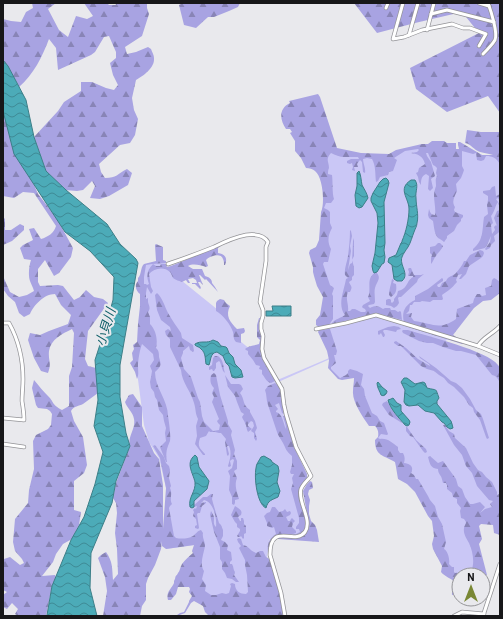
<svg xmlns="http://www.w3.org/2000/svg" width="503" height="619" viewBox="0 0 503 619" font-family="Barlow,'Noto Sans JP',sans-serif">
<defs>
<pattern id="forest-firs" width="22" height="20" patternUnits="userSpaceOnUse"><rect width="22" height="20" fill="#a8a3e2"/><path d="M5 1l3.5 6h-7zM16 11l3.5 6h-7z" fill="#8884b6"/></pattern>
<pattern id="water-waves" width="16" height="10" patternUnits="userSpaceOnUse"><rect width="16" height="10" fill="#4cabb8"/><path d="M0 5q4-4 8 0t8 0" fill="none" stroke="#3e8a95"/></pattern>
</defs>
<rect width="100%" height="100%" fill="#e9e9ed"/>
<path fill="#cac7f6" d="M431,146L446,153L469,148L482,155L500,156V290L477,303L445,342L477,353L500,373V505L474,526L478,575H459V579L444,566L434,522L416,491L395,462L377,441C383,423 370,420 361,406C358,400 356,385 355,378L352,377L339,378L330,369V359L276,383L280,391L281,406L293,446L305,472L299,488L298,494L303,532L296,535L277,534L269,540L267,558L259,594L201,599L195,545L166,549V488L159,458L149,442L144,425L137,372V359L142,339V278L145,264L165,262L166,268L223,314L240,341L261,358L275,381L334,356L324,324L328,290L317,263L324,197L317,149L389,157L408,149Z"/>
<g fill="url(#forest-firs)">
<path d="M32,3H56L48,9L59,30L68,37L76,16L87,19L93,16L84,3H107L109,5H116L115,3H147V8L149,14L142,36L125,47L127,54L136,52L148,47L151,49C152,52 154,55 154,58C155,68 143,76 136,80L132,98L134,110L138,119L135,135L130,143L120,145L99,164L101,172L105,178C117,178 117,174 127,169L132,173L128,185L109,196L100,199L90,198L95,186L92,181L83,190L77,191L65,190L46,171L34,137L58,111L64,102L81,91V82H92L106,88L114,90L118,85L113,75L110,63L116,58V52L109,36L104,37L95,52L91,55L58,70L56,48L49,39C42,57 34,74 19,87L8,66L3,60V19L11,21L21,22L26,12L33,8Z"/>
<polygon points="183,3 240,3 238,7 229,11 214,17 208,17 196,28 184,25 179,5"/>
<polygon points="354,3 500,3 500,113 488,96 447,112 416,89 410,68 479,33 462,12 415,23 377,33"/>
<path d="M318,94L320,97L337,148L361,153L389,154L396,150L422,144H428L432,141H444L447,143H456V149H459L458,145V142H460L482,155H493C490,154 484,153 480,152C474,150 471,144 465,143L467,130L481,132H500V164C496,158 493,156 486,156L484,160L481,161L477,160L476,153L473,154L462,151V166L464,170L463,173L461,178L456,184L457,191C455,196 451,201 455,207L454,210L455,212L463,215V217L461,219V221L457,225L454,231L447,236V238L444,242C442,240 440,239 438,238C434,233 434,226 433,221L429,218L428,215L429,209C430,212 431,215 435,215C436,209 434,202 434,195C434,192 435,189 436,186C436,181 435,180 437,176L436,173L437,168L435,166L433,165L428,153H426L427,156L431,162L435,176L431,179L433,188L430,191L428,189L429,176L426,174C421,176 421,181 421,185L419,182L418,177L416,173L418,172L419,168L425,164C423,156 418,154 411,153L417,152L419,150L418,149L405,151L394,158L397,160L393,171L389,172L388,175L380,177L378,181L376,182C375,174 376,166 372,159L367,158L363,159C363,164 366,168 365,173L363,172L362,162L360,160L357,164L358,167H354L355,171L352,170L353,167L352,163L350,164L347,163V161L351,159H359L358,157C353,157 348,157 344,157C340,157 335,155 331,153C325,160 329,161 329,168C328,170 328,172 328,174L332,175C333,182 332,193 334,199L331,203H326L324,208L328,210L330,212V223L332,228C328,235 327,242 331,249L328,262H324L323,264L330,285L334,288L332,294L333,296V319L329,325L319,327L316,325V320L320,315L323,297L317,286L314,276L313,272V267L309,253L310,250L316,247L319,240L321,212C325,204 323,177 315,171C313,169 309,168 306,168L301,158L295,151V141L290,133L292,132L290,129H286C280,120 278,109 290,103L289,101Z"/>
<path d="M3,111L38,194L56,217L73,248L71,257L59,273L54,276L45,260L38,269V282L40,286L58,285L63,286L74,300L80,297L86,290L94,297L103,299L108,303L88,331L85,359L88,366L96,368L98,393C93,397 88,400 83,404C79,406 74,406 71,411L74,421L83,437L87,465L84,473L74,481V510L81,512L79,525L72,539L63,544L56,554L53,562L42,576L55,575L56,578L52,586L46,616H18L15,614L18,609L12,603L7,609L3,607V595L7,592L3,590L4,559L10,557L20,565L24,563L22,559L15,551L13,542L15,519L28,503L29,490L34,469L33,441L36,435L48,429L51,425L52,414L50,411L47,409L38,408L36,405L32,388L34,380C39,386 43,391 48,396C55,403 51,404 62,410L69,406V376L72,367L74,333L72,329C62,334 51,339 49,351C48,361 52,362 48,373L41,371L34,358L28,340L30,333L40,335L49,331L68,324L71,315L61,305L55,294C44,294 34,305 30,314L24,317L19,313L15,302L8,296L3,289V276L10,292L19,297L27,295L34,291C33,287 31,284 30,281C28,275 29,266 31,260L24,259L20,248L23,245L33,240L29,229L34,228L41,239C48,237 54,233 56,226L34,193L23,192L14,198L3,196Z"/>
<path d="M495,186L496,196L500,194V206L498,204C499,202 500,200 498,198L496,199L498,202C495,206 495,211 491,216L493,223L491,225L492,234L495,230L494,227L496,225L497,226L494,218L497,211L500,210V231L498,233L494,236L495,241L491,245L490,248L486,250L485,249L490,242L491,236L487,245L485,248L473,251V249C484,240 482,230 484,217L488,214L487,205L488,200V196L483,193V191L490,190L492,187Z"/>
<polygon points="3,217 5,219 5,230 11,230 20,224 24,226 24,230 12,241 3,245"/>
<path d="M350,230L351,231L352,236L350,246L351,251L348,270L350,264L352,263L353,241L354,238V256L352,260L354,267V275L352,277V280L349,282C351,287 353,286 350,292H348C345,299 349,304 348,311H350L352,309H355L361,312H365L366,311L365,309L363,308L362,307L363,305L370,301L368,297C372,289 365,278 376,272C382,278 377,281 375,288C374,292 375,297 375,302L374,304L369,305L368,306L370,308C374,305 380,306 383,309L385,308H390L391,310H395L398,312L400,311L401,312L402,320L376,313L332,324V323C335,319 341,318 345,315C337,305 344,291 346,279L348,278L345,275C344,268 347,263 348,256C349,248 350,239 350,230Z"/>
<path d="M438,243H440L443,246C441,251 438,252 436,256C434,258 433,262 431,264V258L432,255L430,253V247L435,246Z"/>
<path d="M156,244L163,247V260L166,261V263L152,264L146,265L144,277V284H146L147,285L149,284C146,276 147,270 153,264L156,266H160L161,264H166L167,267L171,266L222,245L218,248V253C225,254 228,258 225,265H224C224,263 224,261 223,259C221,252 209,256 206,260L208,266L206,267C200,265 193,263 188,266L193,269H202L205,276C209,277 212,279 212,283L215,287L218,292L206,279L205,280L200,275H199L203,285L200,282H198L201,288L200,289L195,284H192V283H197L196,280L193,278L188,279L190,283H188L186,280L182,282C180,281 175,280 173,278C172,276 171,273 170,272C164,266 154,268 149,274L151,287L153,291L151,294L147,287L146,293V299L148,298C148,300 148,301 148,302C149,306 151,308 148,312L150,317V324C156,330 158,340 156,348C159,351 159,353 159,357C161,364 162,366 155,372C155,388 168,400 168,416C169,422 171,436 170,441C170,441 168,446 168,446C166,451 166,457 167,462H166L160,447L166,441L165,433L166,428L164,421L163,415L159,410L157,400L155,397L154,392L151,388L150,382L151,377L152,371L150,366L154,360L153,354L142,344C140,349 138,360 138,366C138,371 139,375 137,379L135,372L130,363L133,360L132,353L134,349L133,345L137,342L138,324L140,306V294C136,291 134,285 138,281V278C142,274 140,268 144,264L156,261L155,245Z"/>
<path d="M480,250L483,251L484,253L483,256L481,258L469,266L466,274L461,279H459L462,274L458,275L456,280L457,282C454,285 452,288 449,290C447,292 444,293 442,295L443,299L442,300H433L430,302L422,301L420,302H414L412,305H410L409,311L406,314L412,313L411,317L414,321C432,323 439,331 456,319L457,309L473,303L474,299L477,294H480L482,296L486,295L485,288L491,286L492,280L494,278L496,279L500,282V293L491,300L483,301L474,308L453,335L459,339L463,343L462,344L405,326C401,314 403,306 415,300V296L428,289L442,278L443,279V281L437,285L438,287H440L442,283L446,281C449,275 452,277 456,273C459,269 462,266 464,261H466L470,255Z"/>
<path d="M409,268H411L414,275H421L424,274L418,279L417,282L401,297H399L398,298L399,303L397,306L394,308L391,306L386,305V300L388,299H390L391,300V302L392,303L394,301V299L397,295L398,291C408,289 406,281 413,277V276H408L409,272L408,269Z"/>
<path d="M392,279L394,280L393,283L396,284C397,290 396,294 391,297L389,295C389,289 391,285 392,279Z"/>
<path d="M157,293C162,297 165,307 168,313C172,320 177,327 181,333L182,338L193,345L194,351L193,352L190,350L189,346L183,351V353L181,358L184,369L191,377L198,398L200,402L202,416L204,422L213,431L219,430L220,425L218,423L217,421L219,419L212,402L214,397L212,393L214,388C210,384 210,380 211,375L214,373L216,375L220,395L228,421V424L232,431L231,435L235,450L234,454L237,461V469L234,471L237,478C234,485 237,492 239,499L235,500V503L234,505L232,504V497L229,490L230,476L228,471L232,468L234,460L233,459L231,460L230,461L231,466L229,467L228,466C230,459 232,453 229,446H227L229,454L228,456L227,455L225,442L226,439L221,433H219L215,432H210L209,431L206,436L200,438C197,447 200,448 205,454V455H203L195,444L197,436L196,426L198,419C195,413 196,409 194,403C191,391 182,383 181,370L170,347V339L166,335L165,331L168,329L171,331L170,327L161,320L157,310L155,295Z"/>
<path d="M220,299L224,300L226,303L230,306C225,316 230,322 237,329L244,328L245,331L244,333L241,334V343L236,342C233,339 234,336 233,332C231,325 222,314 216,311V303L217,301Z"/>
<path d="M259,318H260L259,326L262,339L261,353L264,362L275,381L271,383C266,382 265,377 262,374V370L259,369L260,366L256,365L253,360L248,354V351L246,350L245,349C250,345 254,346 259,344L260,340L257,337V325Z"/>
<polygon points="394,326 399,327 401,329 397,330 396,332 387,330 384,330 383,331 385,335 384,337 383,337 381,333 379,335 378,334 378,331 388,327"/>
<path d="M328,329H330L337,351L336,355H334L336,363L331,367V369L340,378L346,375L348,373V371L350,369L357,371L363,374L361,385L364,389L365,396L372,413L377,416L380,421L384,423L388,434L387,435L381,434L378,438L380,439C388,438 392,443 398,447V450L400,453H403C405,457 405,459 404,463C411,464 414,467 411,473L414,475L416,479H418L428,496L430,500L435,506L438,517L442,524L446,542L444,549C448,551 450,560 449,564L452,567H454V572L455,573L463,572L466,574L468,572H471C475,563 473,552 469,543C467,539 463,534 464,528C464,526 466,524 466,522L464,519L461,518L460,511L461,508L457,503V499L453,497L452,493L447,489V485L446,483H443C442,480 442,477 440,475C439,473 438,472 438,469C430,468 430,464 428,457L430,456L438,463L443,461L456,479L458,486L462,489L465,497L470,504H473L480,502L485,507L480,513L485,509L492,507L490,504L493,501L489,500L477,486L472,473L466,466L462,455L454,445L443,425H445L449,431L454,434L455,438L466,448L473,463L478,470L482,472L486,477L492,482L497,492V495L499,494L500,495V535L494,533L493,525L481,524L479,526L482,539L479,544L487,575L483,577V575H459V594L452,595C452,591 452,585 455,582C451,578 445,577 441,572L442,566L433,549L432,544L434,536L432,521L428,516L415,492L407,484L398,479L396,467L395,462C383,455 375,456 375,440L378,437C379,433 378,429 375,426H369C363,417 352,402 353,391C353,386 354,383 354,378L342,380L338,379L328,368L329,360L327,351L318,332L319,330Z"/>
<path d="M403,330H408C427,336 488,351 498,365C502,369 500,377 500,383C498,379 497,376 492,375L476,355L461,351H456L443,347L433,343H427L419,341L403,333L402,331Z"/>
<polygon points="396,341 406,348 418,359 430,366 429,364 420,358 419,356 436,368 451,381 456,383 462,388 470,399 476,410 481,414 483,419 489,438 487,439 486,437 480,420 474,412 473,408 469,405 464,397 454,387 448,383 444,378 439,375 434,371 427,369 421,366 401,346 398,346 394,343 394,342"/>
<path d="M215,356H218C224,360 223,367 225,373L223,371L220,362L219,361L216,363V368L214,371H213L212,369L209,370V367L212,365L213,358Z"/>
<path d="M225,375L231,384H239L241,385L243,389L240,393C245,399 242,405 250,410V412L255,421L257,428L255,432L257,439L256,441L254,438V433L251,431L254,426L253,422L251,421L248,424V426L252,429L248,432C246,429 247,426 245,423C244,420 243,420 242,417L244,414L241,412L237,402L235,396L228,387Z"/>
<path d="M275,383C283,388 282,404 284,414L282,413L279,403L275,405L278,409L276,411V412C283,414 283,423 286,429C286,424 284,421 283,416H285L294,447L307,474V479L300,488L299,492L306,522C306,531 302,534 294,535L293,534C290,535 287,535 283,535C270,535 270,544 268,554C267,545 268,539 276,534L274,527L272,528L267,526V523L264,516L267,513L270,512L272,507H275L279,512L283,511L285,509L287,512L290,511L291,513L290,515L286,517L288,521H290L291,519L292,518L295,521L293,523L292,527L296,531V533L293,534H296L300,532L299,529H296V527L299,523V518L291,489L293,483L292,478L294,474H291L290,472L292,465V456C286,451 286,449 283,443C281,439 278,436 277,432C274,423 271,414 268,405C266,400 267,395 265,390L268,386Z"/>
<path d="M133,394L142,407V426L154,453L159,459L163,485V529L166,488L160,458L153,446L155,445L164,457L166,463L169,466L170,470L169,478L171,486L170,488C173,494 169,499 172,504L170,506L169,508L174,536L176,538C181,539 188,539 193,536C196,534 197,531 201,530L203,533C202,538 205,541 205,546C204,553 199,564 204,571L202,579L206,585L205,591L211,595H216L222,593L226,594L229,593L231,586L230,584L232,583L235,584C235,591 240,594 246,594L248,592L247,575L245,565V560L239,548L241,546L238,542L237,539L239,538L241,539L243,545C249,546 249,550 256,553L260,551H263L266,557L268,558L270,560L280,594L283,616H209L205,612L203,606L194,601L191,603L185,613L177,616V615L180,613L184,612L189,602V601L192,596L189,592L190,589L189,587H178L176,594L171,600H168C166,593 170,590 173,585C175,582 173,582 175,579C176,574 176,577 178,573C180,571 180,567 182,564C185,560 189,556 193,553L192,551L194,545L166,549L162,546V541L161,549L155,565L148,578L146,584V600L142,606L140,616H103L107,591L105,577L98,558L101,555L106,552C113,562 112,568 113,580L118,574L117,549L115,533L117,513L116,503L113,498L116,483L130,446C127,437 136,429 134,419C133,412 127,408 125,402L129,395Z"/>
<polygon points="387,401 392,410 402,423 389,415 382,405 383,403"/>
<polygon points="406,427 407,427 416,440 426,449 427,452 425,453 423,451 413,437 410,436 406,431"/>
<path d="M310,481L312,482L313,488L309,490L308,494L310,500L309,506V514L311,521L315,525L317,530L319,542L278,539V538C291,536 305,545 309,525L303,491L307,484Z"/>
<path d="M211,494H213L212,499L213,503L219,523L221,525L223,530V536L221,540L225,542L228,545L227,550L231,552L232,560L230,562V564H232C234,567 233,570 235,572L234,575L239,582H236L232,579L227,578L225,573L222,569V562L220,559V547L214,532L210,515L211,511C212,513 214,515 214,518C214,522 213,524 216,527C217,519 214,502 204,500L201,503L206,502V503L202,506L200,513H198L197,514L199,528L198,529L195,528V526L197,525L196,519L193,516L194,512L193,510L195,508L196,509L197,506L194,507L193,506L203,497H207Z"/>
<path d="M235,506C239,509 243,510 241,515L238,517L240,521H241V518H243L244,521V524L246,526V533L244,534V538L243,539L241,536L240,537H238L237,536L240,531V529L237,527V524L235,522L231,515Z"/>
</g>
<g fill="url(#water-waves)" stroke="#3c7f88">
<polygon points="3,60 8,66 26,100 34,137 46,171 66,190 107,224 120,244 136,259 138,263 120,365 120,397 126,433 130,446 116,481 112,503 91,553 90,588 97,616 48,616 47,615 52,586 71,540 84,517 95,484 103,452 94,426 98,400 95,360 105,329 113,300 114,277 90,251 65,232 14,154 3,111"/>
<path d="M359,171C361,175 361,180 362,185C364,189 367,193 368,198L362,207L359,208L356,206L355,195L357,186V173Z"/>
<polygon points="386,178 388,180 389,183 384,202 385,243 384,250 385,257 384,263 382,264 377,272 374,273 373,271 372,266 375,253 378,223 377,213 371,201 371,198 373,193 380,182 383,179"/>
<path d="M411,180H415C419,186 415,191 416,198C416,206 419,215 417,223C417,226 415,229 414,232C412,237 411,242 408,247C406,250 403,254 402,257C399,265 410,274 402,281H397L394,279L392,265L388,262L389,258L396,255L401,243L402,242V241C406,232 409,219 409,209C409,198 397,189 411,180Z"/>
<polygon points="272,306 291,306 291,316 266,316 266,311 273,311"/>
<path d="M213,340L218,342L221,346L226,347L227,348L229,353L233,357L235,364L241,370L243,377L235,378L232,377L229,366L226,363L223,356L217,352C210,353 211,360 209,365L206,364C205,359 206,353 201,349C200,347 197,347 195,345V344C201,340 207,344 213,340Z"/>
<path d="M404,378H407L415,384L423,382L425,383L427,388C438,391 435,387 439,398L437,401V404L451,421L452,424L453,428L450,429L447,427L444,423L442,422L434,413L425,411L418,405L409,406L406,405L404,402L405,390L401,382Z"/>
<path d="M378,382L382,387L387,391C387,394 384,397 381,395C380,391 377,388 377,383Z"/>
<path d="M393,398L397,403L401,405V411L409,420L410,422L409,425L407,426L405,425C399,418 390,409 388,400L391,399Z"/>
<path d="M195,455L197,457L199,467L209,481L207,489L194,501V507L192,508L190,507C188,497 196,492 195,482C193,473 185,463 195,455Z"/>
<path d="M264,456L271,460L272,462L278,466L279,471L277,482L280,491L278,497C272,500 268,500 266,508C257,504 254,478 256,468C256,464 259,461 261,457Z"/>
</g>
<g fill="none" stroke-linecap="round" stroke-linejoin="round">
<defs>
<g id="street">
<polyline points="403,3 393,39 404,37 422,30 452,24 463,28 470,28 486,34 479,46"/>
<polyline points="479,3 489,6"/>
<polyline points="386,8 388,3"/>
<polyline points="431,14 447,10 494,22"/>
<polyline points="427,30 434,3"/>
<polyline points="409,35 418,3"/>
<path d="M483,54C487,50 492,45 495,40C498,33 491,11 488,3"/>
<path d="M168,264C183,259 199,253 214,247C224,242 235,237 246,235C254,234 264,235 268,242L266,247V261L260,302L263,310V316L261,323V329L263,336L262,349L264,358L282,389L284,405L286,414L296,447L311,476C308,480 303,484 301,489C297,501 313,520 305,532C294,546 270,521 270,555L281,593L285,616"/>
<path d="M3,323H9C19,341 23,358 23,379C23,387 22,394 22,401C23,407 24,413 24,420L3,418"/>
<path d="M500,326C493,334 483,337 478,346L500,355"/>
<polyline points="316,329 346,323 376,315 478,346"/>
<polyline points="3,444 24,447"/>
<polyline points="454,616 462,612 484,614"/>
<polyline points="483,616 500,564"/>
</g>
</defs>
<use href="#street" stroke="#939397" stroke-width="4.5"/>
<use href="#street" stroke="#fff" stroke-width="3"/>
</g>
<g text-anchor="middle" stroke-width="4" stroke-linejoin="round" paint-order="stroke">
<g font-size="13" font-style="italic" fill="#0c5e67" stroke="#e9e9ed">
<text transform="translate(105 327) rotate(-73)" y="5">小貝川</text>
</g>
</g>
<rect width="503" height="619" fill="none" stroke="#171719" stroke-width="8"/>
<g transform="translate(471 587)"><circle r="19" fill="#e9e9ed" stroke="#959598"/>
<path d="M0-3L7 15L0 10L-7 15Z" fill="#798734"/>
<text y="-6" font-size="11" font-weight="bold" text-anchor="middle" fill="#171719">N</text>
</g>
</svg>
